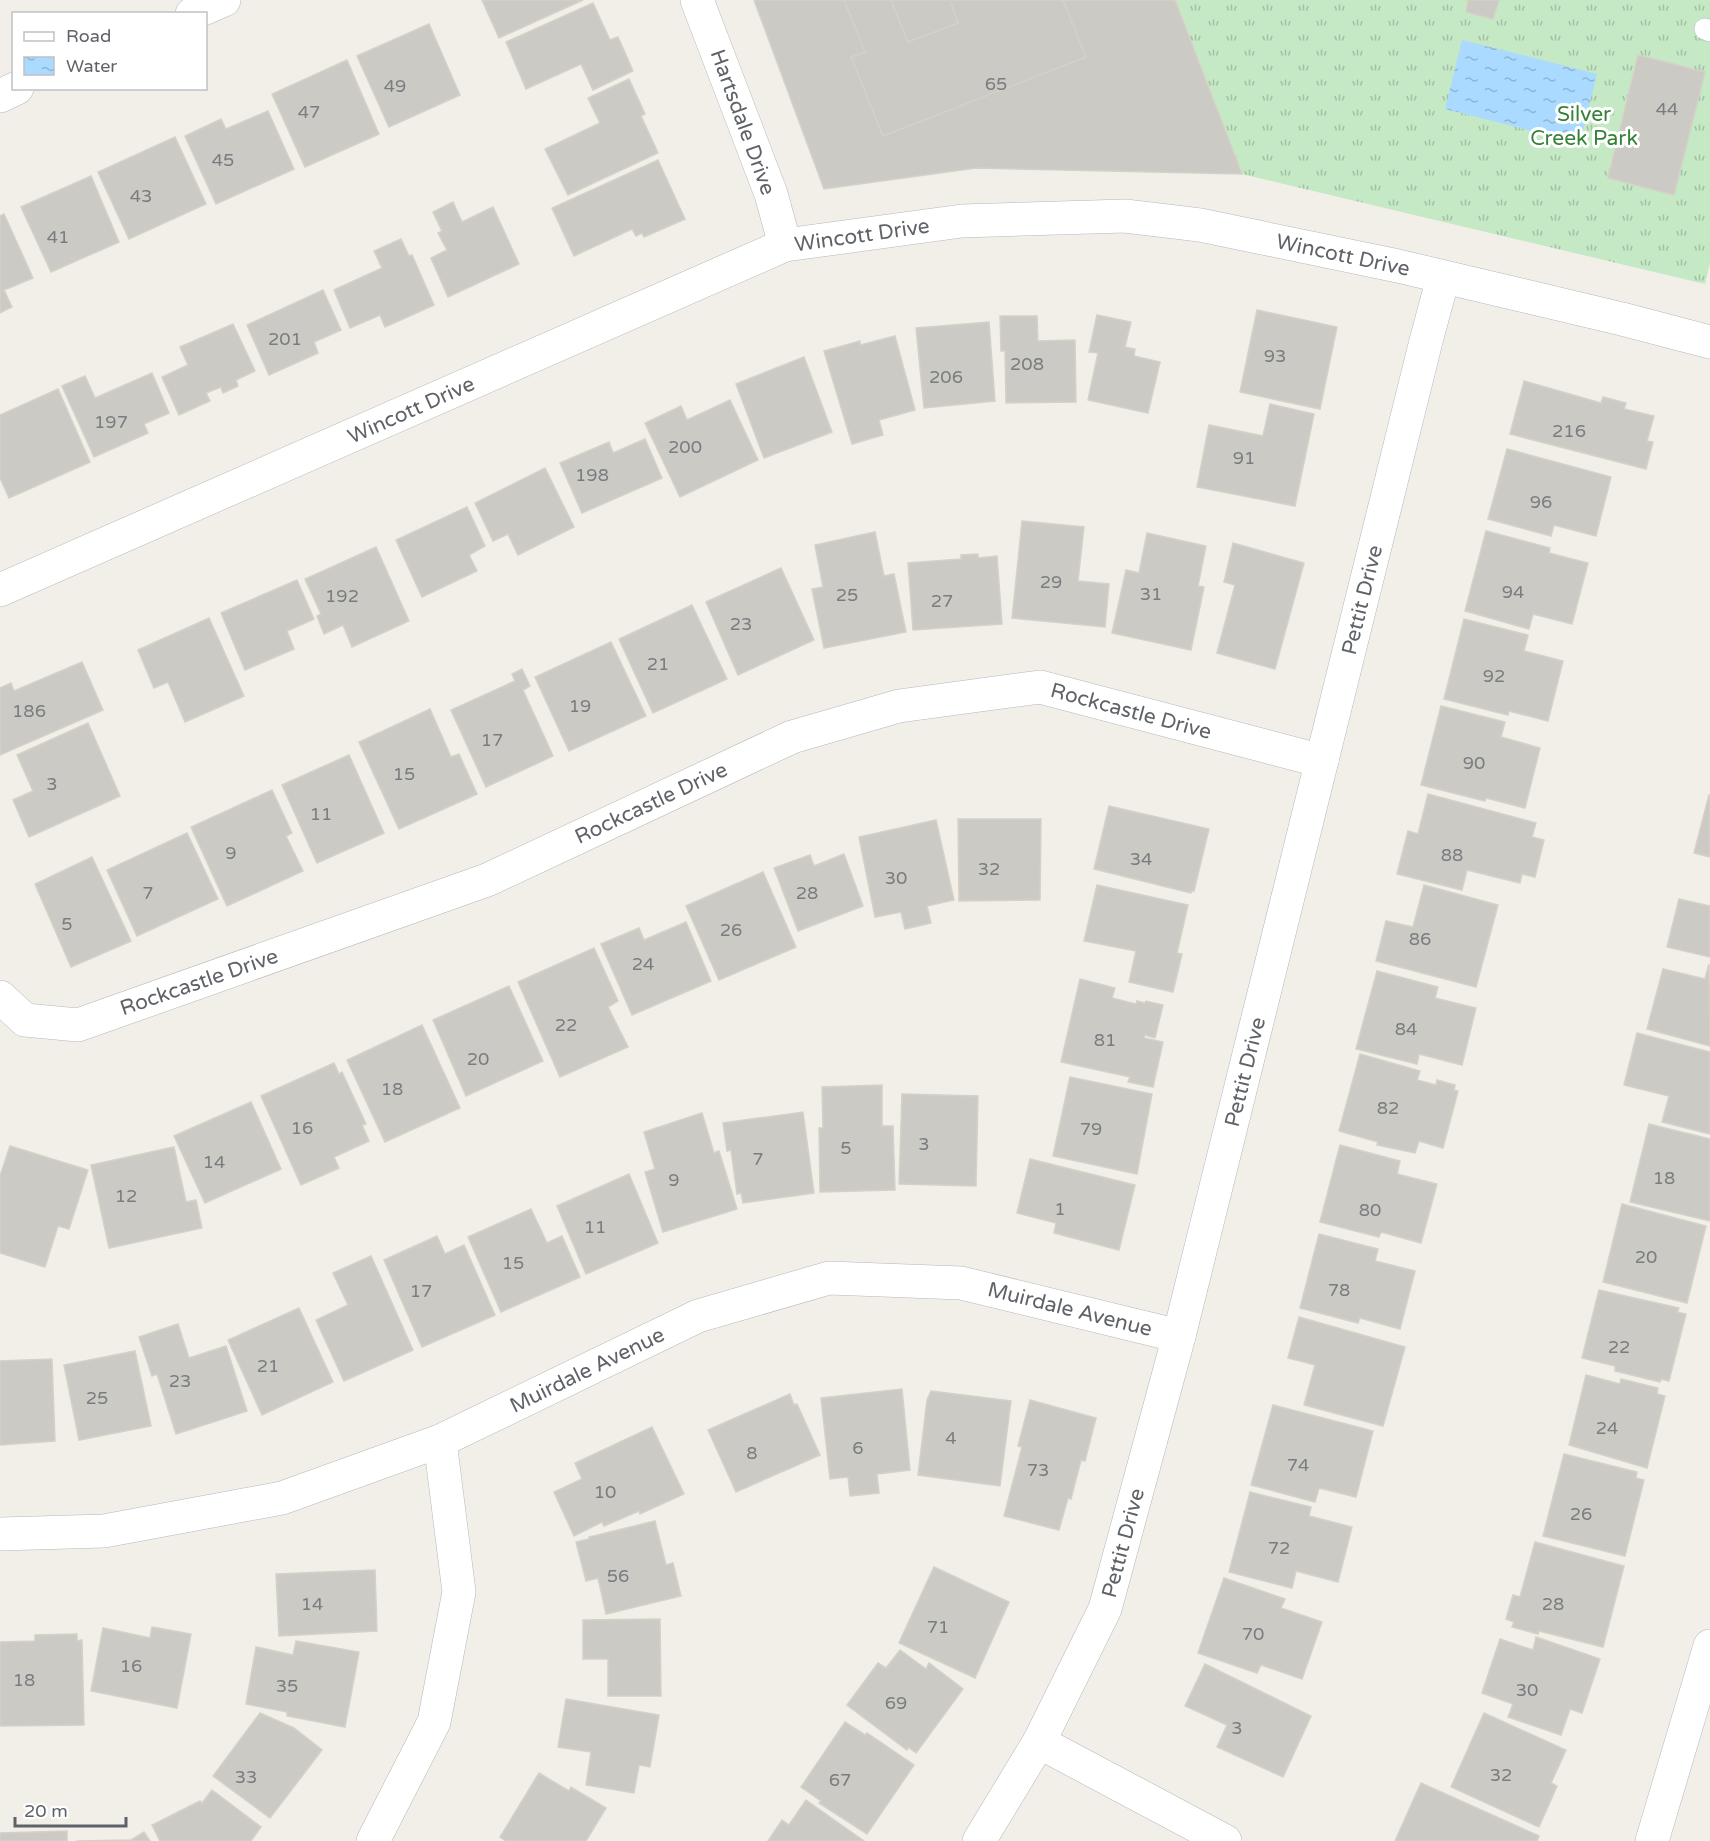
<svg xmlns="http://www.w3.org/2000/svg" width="1710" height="1841" viewBox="0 0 1710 1841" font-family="'Varela Round',sans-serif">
<defs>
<pattern id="grass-tufts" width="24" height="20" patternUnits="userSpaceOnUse" patternTransform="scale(1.5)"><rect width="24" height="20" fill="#c5e8c5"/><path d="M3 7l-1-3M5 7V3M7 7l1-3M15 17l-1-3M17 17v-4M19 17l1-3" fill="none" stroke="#a3c0a4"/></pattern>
<pattern id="water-ripples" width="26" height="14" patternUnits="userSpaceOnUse" patternTransform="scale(1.5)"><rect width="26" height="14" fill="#aadaff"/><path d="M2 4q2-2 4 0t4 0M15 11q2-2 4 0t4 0" fill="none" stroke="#8eb4d2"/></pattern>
</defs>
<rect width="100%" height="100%" fill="#f1efe8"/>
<polygon fill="url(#grass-tufts)" points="1175,0 1710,0 1710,263 1705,284 1242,174"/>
<polygon fill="url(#water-ripples)" points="1462,40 1597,74 1580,143 1445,109"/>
<g fill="#cccac5" stroke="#d6d1c6" stroke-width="1.5">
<polygon points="482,0 583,0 499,38"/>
<polygon points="754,0 1175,0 1242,174 976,168 824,189"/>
<polygon points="844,0 891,0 908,42 958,23 950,0 1063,0 1086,57 883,136 851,57 865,52"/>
<polygon points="1468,0 1499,0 1493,19 1466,12"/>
<polygon points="593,3 610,40 618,37 633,71 593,90 581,64 526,89 506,42"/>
<polygon points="429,24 460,95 389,127 357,56"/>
<polygon points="1638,55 1705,72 1674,195 1608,178"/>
<polygon points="347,60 379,134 305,167 272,94"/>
<polygon points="629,79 645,114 641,116 658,153 568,195 545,149 600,123 588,98"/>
<polygon points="268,111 294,169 216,204 185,136 221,119 226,129"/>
<polygon points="175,137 206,204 129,239 98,172"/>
<polygon points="658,160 685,219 644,237 642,233 636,236 632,229 574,256 552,208"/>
<polygon points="91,176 119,242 51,272 21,207"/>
<polygon points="453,202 462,222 493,207 519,264 448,297 431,258 447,250 438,233 442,231 433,212"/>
<polygon points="4,214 33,278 4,290 12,307 0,313 0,216"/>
<polygon points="401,239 409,256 412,255 434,305 385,327 380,315 350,328 334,290 382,268 374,251"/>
<polygon points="323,290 341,330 314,342 318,353 269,375 247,325"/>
<polygon points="1257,310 1337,327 1320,409 1240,392"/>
<polygon points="1097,315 1131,322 1125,347 1135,349 1134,356 1160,362 1148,413 1088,400 1098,353 1089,352"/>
<polygon points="1000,316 1037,316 1038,341 1075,340 1076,402 1006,403 1005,351 1001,351"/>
<polygon points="989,322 995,401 924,408 916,328"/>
<polygon points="233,324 255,371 236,380 238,386 223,393 221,387 206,393 210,401 179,415 162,377 188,365 180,347"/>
<polygon points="895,336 915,410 879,420 883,435 852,444 824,351 860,341 860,345"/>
<polygon points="804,357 832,432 764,458 736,384"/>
<polygon points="152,373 169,413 144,424 148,433 94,457 62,386 85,376 95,398"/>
<polygon points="1524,381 1601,403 1603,397 1626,403 1624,409 1654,416 1647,441 1653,442 1646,469 1510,434"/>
<polygon points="58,389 90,462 9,498 0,478 0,415"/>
<polygon points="730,400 758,460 680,497 645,423 681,406 687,420"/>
<polygon points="1270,404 1314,414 1295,506 1197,487 1209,425 1263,436"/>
<polygon points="645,439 662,478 582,513 560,463 609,442 613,453"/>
<polygon points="1507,449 1611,477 1596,536 1554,525 1551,536 1488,519"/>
<polygon points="545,468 574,527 518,555 508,534 493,541 475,503"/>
<polygon points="467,507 485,546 469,555 477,571 422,597 396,540"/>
<polygon points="1022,521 1084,527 1078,581 1109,584 1105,627 1012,618"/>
<polygon points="1486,531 1550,548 1549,553 1588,563 1572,624 1533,614 1529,629 1465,611"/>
<polygon points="875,532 884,576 894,574 906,632 824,648 812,589 823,587 815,545"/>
<polygon points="1147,533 1206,546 1198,586 1204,587 1191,650 1112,633 1126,570 1139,573"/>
<polygon points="1233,543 1304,563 1275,669 1217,653 1235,585 1224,582"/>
<polygon points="376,547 409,621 352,647 343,625 324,634 317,616 321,614 305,579"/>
<polygon points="978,554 978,558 997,556 1002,624 913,630 908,563 961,559 961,555"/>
<polygon points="781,568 814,640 738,675 706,602"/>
<polygon points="297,580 314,619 287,631 294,649 245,670 221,613"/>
<polygon points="692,605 727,679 653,713 619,639"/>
<polygon points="209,618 244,696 185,722 168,682 154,688 138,650"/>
<polygon points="1464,619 1528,635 1524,651 1563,661 1548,721 1509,711 1508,715 1444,699"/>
<polygon points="611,642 646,716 569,751 535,677"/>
<polygon points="82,662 103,710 0,755 0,688 11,683 14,691"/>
<polygon points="522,669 530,686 523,690 553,756 486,787 451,710 515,681 512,674"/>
<polygon points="1441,706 1505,722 1501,737 1540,748 1525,808 1486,798 1485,801 1421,785"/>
<polygon points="430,709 451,757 459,754 477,794 399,829 359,742"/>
<polygon points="88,723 120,796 29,837 13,800 33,791 17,755"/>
<polygon points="349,755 384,833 317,863 282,785"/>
<polygon points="272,790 292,833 286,836 303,871 227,906 191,827"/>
<polygon points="1428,794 1536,823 1532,837 1544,840 1535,877 1522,874 1520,883 1467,870 1462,890 1397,874 1408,831 1418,834"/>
<polygon points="1709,795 1710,795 1710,857 1694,853"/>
<polygon points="1109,806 1209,829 1194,891 1191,891 1191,893 1094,869"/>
<polygon points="958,819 1041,819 1040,900 959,901"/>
<polygon points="936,820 954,900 927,906 931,923 905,929 901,912 875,917 859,837"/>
<polygon points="187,833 218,899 137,936 107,870"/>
<polygon points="844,854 863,906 798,931 774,868 810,855 814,866"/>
<polygon points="92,857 131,941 71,967 35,884"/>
<polygon points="763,872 796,947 719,980 686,906"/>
<polygon points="1097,885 1188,905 1177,953 1182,954 1173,992 1129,982 1136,951 1084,941"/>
<polygon points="1424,885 1498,905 1476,987 1376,961 1386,921 1413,927"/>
<polygon points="1679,899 1710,906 1710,957 1667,947"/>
<polygon points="686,922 711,981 632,1015 601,944 639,928 644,940"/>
<polygon points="594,948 618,1001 608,1007 628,1047 560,1077 518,982"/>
<polygon points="1709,964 1710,1046 1647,1029 1663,969 1705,979"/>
<polygon points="1377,971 1438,987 1435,998 1476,1008 1462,1065 1419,1054 1417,1064 1356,1049"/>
<polygon points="1080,979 1115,988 1112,998 1136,1004 1137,1001 1145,1003 1146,1001 1163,1005 1155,1038 1145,1035 1144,1038 1163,1042 1153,1087 1128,1082 1130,1077 1061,1062"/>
<polygon points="509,986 543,1061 466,1096 433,1020"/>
<polygon points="422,1025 460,1108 385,1142 347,1060"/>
<polygon points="1637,1033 1710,1052 1710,1134 1662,1122 1669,1096 1624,1085"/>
<polygon points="1360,1054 1420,1071 1417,1080 1436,1085 1437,1080 1455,1085 1454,1090 1458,1091 1443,1148 1419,1141 1415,1153 1377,1145 1378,1142 1339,1131"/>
<polygon points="334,1063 339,1074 342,1072 366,1124 362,1125 369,1141 334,1157 339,1168 301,1185 261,1096"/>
<polygon points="1070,1077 1152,1094 1137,1174 1053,1156"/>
<polygon points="882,1085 882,1126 893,1126 895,1190 820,1192 819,1128 823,1128 822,1087"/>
<polygon points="902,1094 978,1096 976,1186 899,1184"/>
<polygon points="251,1102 281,1169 205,1203 174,1136"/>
<polygon points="803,1112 814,1193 743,1203 741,1193 737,1194 731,1150 727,1151 723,1123"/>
<polygon points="702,1113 714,1153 719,1151 737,1209 663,1232 645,1172 655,1169 644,1132"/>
<polygon points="1649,1124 1710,1139 1710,1221 1630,1202"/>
<polygon points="1340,1145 1400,1161 1397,1174 1437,1184 1421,1243 1381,1232 1379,1237 1320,1222"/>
<polygon points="10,1146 88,1170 69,1229 58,1226 45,1267 0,1253 0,1176"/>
<polygon points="174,1147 186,1202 196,1200 202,1228 109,1248 91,1165"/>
<polygon points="1030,1159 1135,1185 1119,1250 1054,1233 1056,1223 1017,1213"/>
<polygon points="629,1174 658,1243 586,1274 557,1206"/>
<polygon points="1622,1204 1706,1226 1687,1303 1603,1282"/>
<polygon points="531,1209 547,1243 562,1236 580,1277 501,1312 468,1237"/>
<polygon points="1319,1234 1378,1249 1375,1261 1415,1271 1400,1329 1360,1318 1358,1323 1300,1308"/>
<polygon points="437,1236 445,1254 464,1245 495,1315 422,1347 384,1260"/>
<polygon points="371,1256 413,1350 344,1381 316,1320 348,1305 333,1273"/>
<polygon points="1599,1290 1679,1308 1677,1312 1686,1314 1669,1381 1661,1379 1660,1382 1615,1371 1615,1366 1582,1358"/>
<polygon points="299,1308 333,1382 262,1415 228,1340"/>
<polygon points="1299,1317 1405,1347 1383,1426 1304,1405 1315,1365 1288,1358"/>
<polygon points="178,1324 189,1358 226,1346 247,1411 176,1434 157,1374 152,1376 139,1337"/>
<polygon points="135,1351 151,1426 79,1440 64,1365"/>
<polygon points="52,1359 55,1441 0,1445 0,1361"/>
<polygon points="1586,1375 1620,1384 1621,1379 1658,1388 1657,1394 1665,1396 1647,1468 1569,1445"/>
<polygon points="902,1389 910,1470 877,1474 879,1493 850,1496 848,1477 830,1479 821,1398"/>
<polygon points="931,1391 1011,1401 1000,1486 918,1475 927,1400"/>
<polygon points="790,1394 794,1405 797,1404 820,1455 736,1492 708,1430"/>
<polygon points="1030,1400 1096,1418 1085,1461 1081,1460 1071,1499 1068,1498 1059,1530 1004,1516 1022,1447 1018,1446"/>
<polygon points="1273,1405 1373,1431 1356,1497 1319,1488 1315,1502 1251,1485"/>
<polygon points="652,1427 684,1494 640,1514 639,1511 604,1526 602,1522 574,1536 554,1492 582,1479 575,1463"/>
<polygon points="1564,1454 1637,1472 1636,1478 1644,1480 1625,1556 1543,1536"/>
<polygon points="1250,1492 1311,1507 1309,1516 1352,1527 1338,1582 1296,1571 1292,1588 1229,1572"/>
<polygon points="655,1521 666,1565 673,1563 681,1596 606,1614 598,1578 586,1581 576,1542 589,1539 589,1537"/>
<polygon points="1535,1542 1624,1566 1603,1647 1539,1631 1538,1634 1512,1627 1514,1622 1506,1619 1513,1595 1520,1597"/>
<polygon points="934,1567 1009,1602 975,1678 899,1643"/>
<polygon points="375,1570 377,1631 279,1636 276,1574"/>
<polygon points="1224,1578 1285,1599 1281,1608 1322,1622 1302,1679 1261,1665 1257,1673 1198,1653"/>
<polygon points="660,1619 661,1696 608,1696 608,1659 583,1659 583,1620"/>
<polygon points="152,1627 191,1634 177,1708 91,1691 103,1628 150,1638"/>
<polygon points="77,1634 77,1641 82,1640 84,1725 0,1726 0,1642 35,1641 35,1635"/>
<polygon points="1536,1637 1600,1659 1582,1713 1570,1709 1561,1735 1508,1717 1513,1704 1482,1693 1500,1639 1533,1650"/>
<polygon points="296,1641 359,1652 345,1727 287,1716 287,1712 246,1704 256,1647 293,1655"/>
<polygon points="900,1650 926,1669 929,1663 963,1689 916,1753 908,1747 907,1750 847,1705 878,1663 886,1668"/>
<polygon points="1205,1664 1311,1716 1283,1777 1217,1747 1227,1725 1185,1706"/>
<polygon points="566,1699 659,1715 650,1767 639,1765 634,1793 586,1785 591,1752 558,1747"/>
<polygon points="260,1713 294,1728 322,1750 270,1818 213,1776"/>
<polygon points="1484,1713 1566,1750 1551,1783 1557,1786 1539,1827 1451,1787"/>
<polygon points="845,1722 865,1735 867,1733 914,1765 867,1834 819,1803 821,1801 801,1787"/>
<polygon points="539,1773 569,1791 571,1787 606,1808 586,1841 506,1841 500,1837"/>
<polygon points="1421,1783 1539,1836 1537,1841 1395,1841"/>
<polygon points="212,1790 261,1827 251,1841 160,1841 152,1825 200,1801 202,1803"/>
<polygon points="806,1800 864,1841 768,1841 782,1820 789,1825"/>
<polygon points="67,1831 67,1841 0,1841 0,1833"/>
<polygon points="144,1832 150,1841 76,1841 131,1840"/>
</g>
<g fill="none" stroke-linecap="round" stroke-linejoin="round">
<defs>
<polyline id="service" points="1705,29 1710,31"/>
<g id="minor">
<polyline points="697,0 771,194 785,245"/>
<polyline points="192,14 224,0"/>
<polyline points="0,96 17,88"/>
<polyline points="0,590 785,245 962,221 1125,216 1200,225 1398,266 1622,319 1710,342"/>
<polyline points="0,997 25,1020 78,1025 487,880 792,737 899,706 1040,687 1322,761"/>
<polyline points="0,1534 104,1531 282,1498 440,1441 698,1316 829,1278 961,1283 1179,1336"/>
<polyline points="1039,1742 1225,1841"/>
<polyline points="373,1841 434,1722 459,1592 440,1441"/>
<polyline points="979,1841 1039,1742 1105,1609 1179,1336 1426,341 1443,278"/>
<polyline points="1652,1841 1710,1646"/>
</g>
</defs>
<use href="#service" stroke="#b5b8bc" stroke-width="22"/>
<use href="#minor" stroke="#b5b8bc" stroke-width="34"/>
<use href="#service" stroke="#fff" stroke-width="21"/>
<use href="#minor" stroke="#fff" stroke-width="33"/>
</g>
<g text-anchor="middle" stroke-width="6" stroke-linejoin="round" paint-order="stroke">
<g font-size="18" fill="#7a7d7f">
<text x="996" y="90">65</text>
<text x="395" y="92">49</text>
<text x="1667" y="115">44</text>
<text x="309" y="118">47</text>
<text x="223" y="166">45</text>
<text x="141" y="202">43</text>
<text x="58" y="243">41</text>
<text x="285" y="345">201</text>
<text x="1275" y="362">93</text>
<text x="1027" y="370">208</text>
<text x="946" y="383">206</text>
<text x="111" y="428">197</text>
<text x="1569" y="437">216</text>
<text x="685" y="453">200</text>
<text x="1244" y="464">91</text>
<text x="592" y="481">198</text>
<text x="1541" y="508">96</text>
<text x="1051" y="588">29</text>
<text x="1513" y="598">94</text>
<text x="1151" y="600">31</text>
<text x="847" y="601">25</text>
<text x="342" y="602">192</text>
<text x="942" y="607">27</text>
<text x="741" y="630">23</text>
<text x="658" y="670">21</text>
<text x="1494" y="682">92</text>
<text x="580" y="712">19</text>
<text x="29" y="717">186</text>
<text x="492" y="746">17</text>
<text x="1474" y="769">90</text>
<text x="404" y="780">15</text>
<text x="52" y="790">3</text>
<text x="321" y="820">11</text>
<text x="231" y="859">9</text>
<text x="1452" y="861">88</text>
<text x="1141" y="865">34</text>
<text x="989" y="875">32</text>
<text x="896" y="884">30</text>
<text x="148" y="899">7</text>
<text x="807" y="899">28</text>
<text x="67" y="930">5</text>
<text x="731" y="936">26</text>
<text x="1420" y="945">86</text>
<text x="643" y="970">24</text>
<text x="566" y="1031">22</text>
<text x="1406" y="1035">84</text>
<text x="1105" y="1046">81</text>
<text x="478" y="1065">20</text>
<text x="392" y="1095">18</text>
<text x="1388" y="1114">82</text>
<text x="302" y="1134">16</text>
<text x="1091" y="1135">79</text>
<text x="924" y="1150">3</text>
<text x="846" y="1154">5</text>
<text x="758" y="1165">7</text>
<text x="214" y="1168">14</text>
<text x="1664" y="1184">18</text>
<text x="674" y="1186">9</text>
<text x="126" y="1202">12</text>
<text x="1060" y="1215">1</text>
<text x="1370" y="1216">80</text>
<text x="595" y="1233">11</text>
<text x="1646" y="1263">20</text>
<text x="513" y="1269">15</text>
<text x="1339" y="1296">78</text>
<text x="421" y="1297">17</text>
<text x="1619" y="1353">22</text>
<text x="268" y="1372">21</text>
<text x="180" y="1387">23</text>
<text x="97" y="1404">25</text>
<text x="1607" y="1434">24</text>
<text x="951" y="1444">4</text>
<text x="858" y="1454">6</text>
<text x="752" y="1459">8</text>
<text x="1298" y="1471">74</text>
<text x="1038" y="1476">73</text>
<text x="605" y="1498">10</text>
<text x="1581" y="1520">26</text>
<text x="1279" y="1554">72</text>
<text x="618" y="1582">56</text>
<text x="312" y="1610">14</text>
<text x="1553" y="1610">28</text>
<text x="938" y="1633">71</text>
<text x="1253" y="1640">70</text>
<text x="131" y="1672">16</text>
<text x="24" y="1686">18</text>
<text x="287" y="1692">35</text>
<text x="1527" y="1696">30</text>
<text x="896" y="1709">69</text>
<text x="1237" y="1734">3</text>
<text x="1501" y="1781">32</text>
<text x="246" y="1783">33</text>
<text x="840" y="1786">67</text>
</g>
<g font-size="21" fill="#348238" stroke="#fff">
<text x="1584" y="121">Silver<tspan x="1584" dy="24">Creek Park</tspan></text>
</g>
<g font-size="21" fill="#5f6368" stroke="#fff">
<text transform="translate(743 122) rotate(70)" y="7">Hartsdale Drive</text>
<text transform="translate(862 235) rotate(-8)" y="7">Wincott Drive</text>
<text transform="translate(1343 255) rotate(12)" y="7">Wincott Drive</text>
<text transform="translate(411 410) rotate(-24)" y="7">Wincott Drive</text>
<text transform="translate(1362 600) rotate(-76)" y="7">Pettit Drive</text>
<text transform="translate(1131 711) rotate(15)" y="7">Rockcastle Drive</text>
<text transform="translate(651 803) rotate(-25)" y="7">Rockcastle Drive</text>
<text transform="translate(199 982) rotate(-19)" y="7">Rockcastle Drive</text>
<text transform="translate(1245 1072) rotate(-76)" y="7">Pettit Drive</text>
<text transform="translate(1070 1309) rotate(14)" y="7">Muirdale Avenue</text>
<text transform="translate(587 1370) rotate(-26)" y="7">Muirdale Avenue</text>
<text transform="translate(1123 1543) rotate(-75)" y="7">Pettit Drive</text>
</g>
</g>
<rect x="12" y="12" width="195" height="78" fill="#ffffff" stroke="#bfc1c3" stroke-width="1.5"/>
<rect x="24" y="32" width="30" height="9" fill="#ffffff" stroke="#bfc1c3" stroke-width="1.5"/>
<text x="66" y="42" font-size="18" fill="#5f6368">Road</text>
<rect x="24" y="57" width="30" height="18" fill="url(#water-ripples)" stroke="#bfc1c3" stroke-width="1.5"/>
<text x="66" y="72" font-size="18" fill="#5f6368">Water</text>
<path d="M15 1817v9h111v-9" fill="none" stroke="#5f6368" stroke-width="3"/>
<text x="24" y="1817" font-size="18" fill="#5f6368" stroke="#ffffff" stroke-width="4.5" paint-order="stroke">20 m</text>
</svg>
